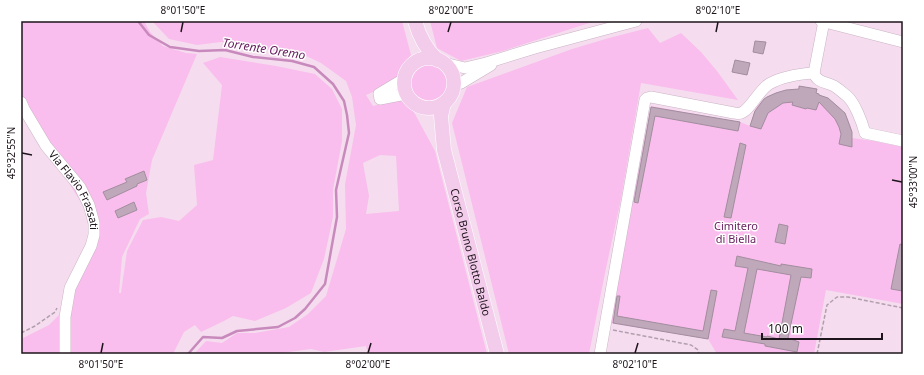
<svg xmlns="http://www.w3.org/2000/svg" width="924" height="375" viewBox="0 0 924 375" font-family="'Noto Sans',sans-serif">
<rect width="100%" height="100%" fill="#f5ddef"/>
<g fill="#f9beed" fill-rule="evenodd">
<polygon points="21,21 144,21 150,32 163,46 186,53 197,54 152,160 146,193 149,214 140,219 122,257 119,293 121,293 127,251 143,220 161,217 179,221 197,205 194,165 213,160 222,85 203,63 220,57 276,66 315,74 332,89 342,109 342,141 333,190 333,217 324,259 311,293 286,308 255,321 233,316 224,321 201,332 195,325 184,332 173,354 64,354 64,312 91,238 84,207 21,107"/>
<path d="M152,21H402L411,55L406,63L399,78L392,84L366,95L373,106L403,98L415,114L435,151L487,354H368L366,346L324,352L311,349L273,354H194L206,341L222,343L237,333H255L289,327L308,314L326,296L346,229L345,184L356,125L352,97L346,81L321,63L300,53L270,50L247,43L221,42L197,45L169,39ZM380,155L396,156L399,211L366,214L369,196L363,163Z"/>
<polygon points="430,21 597,21 586,24 503,51 461,61 437,48"/>
<polygon points="648,28 660,43 681,33 701,52 717,71 738,100 641,83 621,199 605,273 589,354 509,354 452,123 467,87 572,49 609,38"/>
<circle cx="429" cy="83" r="20"/>
<path d="M799,86L817,89L816,93L819,94L820,95C838,102 853,118 852,138L874,141L903,147V304L826,290L814,354H717L708,339L609,323L651,106L740,122L750,126C752,120 753,113 756,108C765,94 783,88 798,90Z"/>
<polygon points="61,313 62,354 21,354 21,339 49,325"/>
</g>
<g fill="none" stroke-linecap="round" stroke-linejoin="round">
<polyline stroke="#c88abc" stroke-width="2.5" points="138,21 149,35 170,47 199,51 225,50 253,57 292,61 314,67 333,84 344,101 347,115 349,133 336,190 337,217 325,284 305,309 295,318 278,327 237,331 222,338 203,337 188,354"/>
</g>
<g fill="#bea8ba" stroke="#a28d9e" fill-rule="evenodd">
<polygon points="755,41 766,42 763,54 753,52"/>
<polygon points="735,60 750,63 747,75 732,72"/>
<polygon points="799,86 817,89 816,93 819,94 819,95 828,98 845,113 852,132 852,147 839,144 841,134 839,127 835,119 819,102 816,110 807,108 806,109 792,105 793,102 783,103 768,113 761,129 750,126 755,111 764,99 767,97 776,93 786,90 799,89"/>
<polygon points="651,107 740,122 738,131 655,116 638,203 634,202"/>
<polygon points="740,143 746,145 731,218 724,217"/>
<polygon points="144,171 147,180 137,184 137,186 107,200 103,192 127,182 125,179"/>
<polygon points="134,202 137,210 118,218 115,211"/>
<polygon points="779,224 788,226 785,244 775,242"/>
<polygon points="900,244 903,245 903,291 891,289"/>
<path d="M737,256L781,266V264L812,269L811,278L801,277L788,338L799,342L797,352L765,346V344L722,337L724,329L735,331L748,268L735,266ZM757,269L791,275L779,339L767,336V337L744,333Z"/>
<polygon points="711,290 717,291 708,339 613,323 617,296 620,296 617,316 703,331"/>
</g>
<g fill="none" stroke-linecap="round" stroke-linejoin="round">
<defs>
<g id="minor">
<polyline points="821,21 903,42"/>
<path d="M824,21L814,73C817,83 827,82 834,86C839,89 843,93 847,96C855,103 862,122 865,133L903,141"/>
<polyline points="444,63 465,68 486,63 535,48 636,21"/>
<polyline points="404,79 379,94 380,99 406,94"/>
<polyline points="454,86 461,83 491,65"/>
<path id="s1" d="M21,102L24,109L46,146L80,187L89,205L94,223V235L91,246L70,288L65,317V354"/>
<path d="M600,354L645,100L647,98L651,97L734,113C736,113 739,114 741,113C750,110 759,90 769,84C783,76 798,74 814,73"/>
</g>
<g id="major">
<path d="M415,21C419,36 426,49 437,60"/>
<circle cx="429" cy="83" r="25"/>
<path id="s2" d="M444,103L441,116L444,150L497,354"/>
</g>
</defs>
<use href="#minor" stroke="#cab4c5" stroke-width="12"/>
<use href="#major" stroke="#fff" stroke-width="15"/>
<g stroke="#b29fad" stroke-width="1.5" stroke-dasharray="4 2" stroke-linecap="butt">
<polyline points="613,330 691,345 698,350 699,354"/>
<polyline points="21,333 35,326 55,312 57,308"/>
<polyline points="817,354 827,305 837,297 848,297 903,308"/>
</g>
<use href="#minor" stroke="#fff" stroke-width="11"/>
<use href="#major" stroke="#f3cbeb" stroke-width="14"/>
</g>
<path fill="none" stroke="#1d151b" stroke-width="1.5" d="M181,32L183,22M448,32L451,22M716,32L718,22M22,153L32,155M892,180L902,182M101,353L103,343M368,353L371,343M635,353L638,343"/>
<g text-anchor="middle" stroke-width="3" stroke-linejoin="round" paint-order="stroke">
<g font-size="11" fill="#1d151b" stroke="#fff">
<text dy="4" stroke="none"><textPath href="#s1" startOffset="104">Via Flavio Frassati</textPath></text>
<text dy="4" stroke="none"><textPath href="#s2" startOffset="153">Corso Bruno Blotto Baldo</textPath></text>
</g>
<g font-size="11" fill="#661d5d" stroke="#fff">
<text x="736" y="230">Cimitero<tspan x="736" dy="13">di Biella</tspan></text>
</g>
<g font-size="12" font-style="italic" fill="#651b5c" stroke="#fff">
<text transform="translate(264 49) rotate(9)" y="4">Torrente Oremo</text>
</g>
</g>
<rect width="924" height="375" fill="none" stroke="#ffffff" stroke-width="44"/>
<path d="M762 333v6h120v-6" fill="none" stroke="#1d151b" stroke-width="2"/>
<text x="768" y="333" font-size="12" fill="#1d151b" stroke="#ffffff" stroke-width="3" paint-order="stroke">100 m</text>
<rect x="22" y="22" width="880" height="331" fill="none" stroke="#1d151b" stroke-width="1.5"/>
<g font-size="10" text-anchor="middle" fill="#1d151b">
<text x="183" y="14">8°01'50"E</text>
<text x="451" y="14">8°02'00"E</text>
<text x="718" y="14">8°02'10"E</text>
<text transform="translate(11 153) rotate(-90)" y="4">45°32'55"N</text>
<text transform="translate(913 182) rotate(-90)" y="4">45°33'00"N</text>
<text x="101" y="368">8°01'50"E</text>
<text x="368" y="368">8°02'00"E</text>
<text x="635" y="368">8°02'10"E</text>
</g>
</svg>
